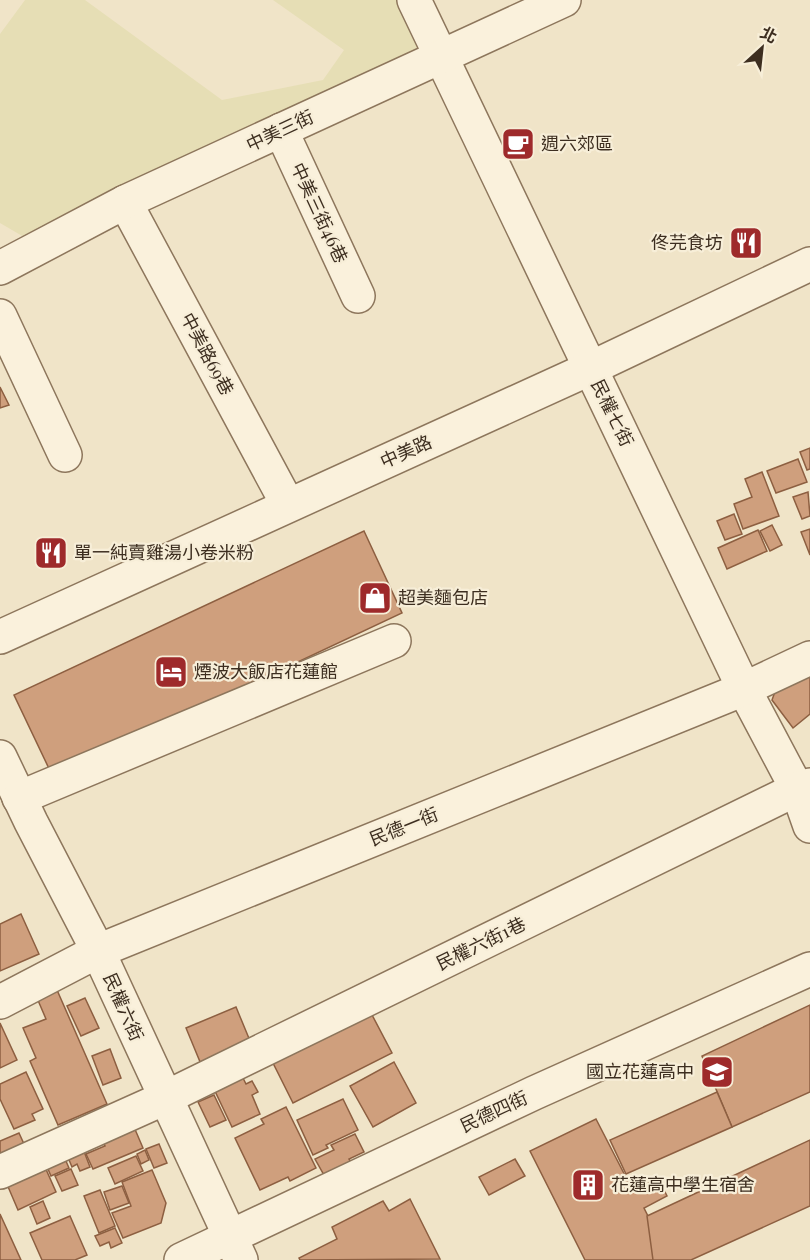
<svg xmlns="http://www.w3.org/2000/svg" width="810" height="1260" viewBox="0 0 810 1260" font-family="'Playfair Display','Noto Sans TC',serif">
<rect width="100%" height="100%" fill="#f0e4c8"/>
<polygon fill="#e6deb5" points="25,0 85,0 222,100 323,80 344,50 273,0 404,0 431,52 24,237 0,223 0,34"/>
<g fill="#cf9f7d" stroke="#8d5f41" stroke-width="1.5">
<polygon points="0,387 9,405 0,408"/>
<polygon points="810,448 810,469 807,470 800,452"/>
<polygon points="798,459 807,482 776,493 767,471"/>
<polygon points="762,472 779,516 743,529 734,504 752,497 745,479"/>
<polygon points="808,492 810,516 802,519 793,497"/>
<polygon points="734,514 742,534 725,540 717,521"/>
<polygon points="772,525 782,545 770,551 760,531"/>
<polygon points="810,529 810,555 801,532"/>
<polygon points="758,530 767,551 727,569 718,548"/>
<polygon points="364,531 402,613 53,777 14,695"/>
<polygon points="810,674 810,714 793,728 772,700 777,686"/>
<polygon points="21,914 39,954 0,971 0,924"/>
<polygon points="57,990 107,1104 58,1125 30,1061 36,1058 23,1028 46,1019 37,998"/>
<polygon points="85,998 99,1028 81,1036 67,1006"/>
<polygon points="810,1005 810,1092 732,1127 702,1056"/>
<polygon points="236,1007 253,1048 203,1069 186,1028"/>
<polygon points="371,1013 392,1053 293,1103 273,1063"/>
<polygon points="0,1023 17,1060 0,1068"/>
<polygon points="110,1049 121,1078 103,1085 92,1056"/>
<polygon points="394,1062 416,1103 373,1127 350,1086"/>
<polygon points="26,1072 43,1109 32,1114 35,1120 14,1129 0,1099 0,1084"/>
<polygon points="242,1076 246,1084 252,1081 258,1092 252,1095 260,1114 232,1127 214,1089"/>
<polygon points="717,1092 732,1127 626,1174 610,1140"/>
<polygon points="214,1095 226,1120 210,1127 198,1102"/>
<polygon points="343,1099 358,1130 326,1145 328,1148 313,1155 297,1120"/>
<polygon points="286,1107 316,1168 290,1181 288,1177 260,1190 235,1138 264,1124 261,1119"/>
<polygon points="596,1119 633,1191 658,1178 667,1196 644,1208 670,1260 585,1260 530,1151"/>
<polygon points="134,1127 143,1148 93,1169 86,1154 105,1146 102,1141"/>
<polygon points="19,1133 29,1155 0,1170 0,1141"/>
<polygon points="355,1134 364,1152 349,1159 351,1162 324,1175 315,1159 334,1150 331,1145"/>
<polygon points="810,1140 810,1206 691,1260 653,1260 647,1216"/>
<polygon points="80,1141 90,1167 80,1171 77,1164 72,1167 64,1148"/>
<polygon points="159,1144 167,1163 154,1168 146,1149"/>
<polygon points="145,1150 149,1160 141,1164 137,1154"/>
<polygon points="62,1152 69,1168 51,1176 44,1160"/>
<polygon points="136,1156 143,1171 115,1184 108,1168"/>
<polygon points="41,1158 56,1192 18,1210 3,1175"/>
<polygon points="515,1159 525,1176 489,1195 479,1177"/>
<polygon points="71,1169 78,1185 62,1191 55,1176"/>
<polygon points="152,1170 166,1203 161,1223 123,1238 112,1213 131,1206 122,1182"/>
<polygon points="122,1186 129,1203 110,1210 104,1192"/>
<polygon points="100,1190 115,1226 99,1233 84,1196"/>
<polygon points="410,1199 440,1259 300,1260 299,1258 337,1239 332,1227 383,1201 389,1211"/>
<polygon points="43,1201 50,1218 37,1224 30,1207"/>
<polygon points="0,1214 21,1260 0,1260"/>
<polygon points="70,1216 87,1255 75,1260 42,1260 30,1233"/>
<polygon points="115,1228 122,1243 111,1248 109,1242 100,1246 95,1236"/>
</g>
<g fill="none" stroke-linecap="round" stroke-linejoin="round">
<defs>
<g id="minor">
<polyline points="414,0 744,689 797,789 810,826"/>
<polyline points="281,130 358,296"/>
<polyline points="125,202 288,505"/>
<polyline points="0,268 125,202 564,0"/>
<polyline points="0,316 65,455"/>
<polyline points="0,637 591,368 810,264"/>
<polyline points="0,757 31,822 98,951 241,1260"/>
<polyline points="19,798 394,641"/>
<polyline points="0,1002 98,951 744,689 810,658"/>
<polyline points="0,1172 165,1098 797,789 810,785"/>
<polyline points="181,1260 534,1093 810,969"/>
</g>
</defs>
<use href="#minor" stroke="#8d765c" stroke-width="36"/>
<use href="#minor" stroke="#faf1dc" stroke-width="33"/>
</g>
<defs>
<symbol id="cafe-square" viewBox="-11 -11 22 22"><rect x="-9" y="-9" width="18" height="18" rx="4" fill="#9e2a2b" stroke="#f7eed8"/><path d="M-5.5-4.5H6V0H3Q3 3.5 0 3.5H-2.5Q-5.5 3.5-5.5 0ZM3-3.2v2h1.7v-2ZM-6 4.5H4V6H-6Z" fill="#fff"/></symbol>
<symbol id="restaurant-square" viewBox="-11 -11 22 22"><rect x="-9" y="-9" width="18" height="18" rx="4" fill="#9e2a2b" stroke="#f7eed8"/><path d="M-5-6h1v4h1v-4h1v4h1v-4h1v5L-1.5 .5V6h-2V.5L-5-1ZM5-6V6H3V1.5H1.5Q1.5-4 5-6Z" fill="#fff"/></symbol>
<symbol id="shop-square" viewBox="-11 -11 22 22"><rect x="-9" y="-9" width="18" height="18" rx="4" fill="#9e2a2b" stroke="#f7eed8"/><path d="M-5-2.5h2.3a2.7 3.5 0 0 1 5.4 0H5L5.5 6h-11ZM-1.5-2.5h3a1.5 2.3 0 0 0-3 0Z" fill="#fff"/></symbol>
<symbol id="hotel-square" viewBox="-11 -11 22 22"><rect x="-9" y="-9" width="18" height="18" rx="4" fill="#9e2a2b" stroke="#f7eed8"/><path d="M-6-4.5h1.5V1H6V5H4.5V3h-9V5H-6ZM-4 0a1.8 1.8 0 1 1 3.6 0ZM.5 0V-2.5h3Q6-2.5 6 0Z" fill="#fff"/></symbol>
<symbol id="school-square" viewBox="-11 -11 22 22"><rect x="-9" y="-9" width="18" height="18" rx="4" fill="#9e2a2b" stroke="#f7eed8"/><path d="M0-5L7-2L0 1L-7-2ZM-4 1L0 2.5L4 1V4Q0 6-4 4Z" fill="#fff"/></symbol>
<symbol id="building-square" viewBox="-11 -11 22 22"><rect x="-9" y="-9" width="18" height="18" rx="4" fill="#9e2a2b" stroke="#f7eed8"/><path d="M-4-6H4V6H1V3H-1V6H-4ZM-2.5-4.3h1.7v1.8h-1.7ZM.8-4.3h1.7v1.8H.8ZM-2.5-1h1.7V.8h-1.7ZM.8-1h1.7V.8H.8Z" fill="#fff"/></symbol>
</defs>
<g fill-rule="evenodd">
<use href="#cafe-square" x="499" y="125" width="38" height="38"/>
<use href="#restaurant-square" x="727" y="224" width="38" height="38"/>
<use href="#restaurant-square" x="32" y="534" width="38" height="38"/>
<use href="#shop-square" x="356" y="579" width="38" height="38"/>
<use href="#hotel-square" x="152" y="653" width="38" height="38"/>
<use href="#school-square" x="698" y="1053" width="38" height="38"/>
<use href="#building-square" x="569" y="1166" width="38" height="38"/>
</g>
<g text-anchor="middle" stroke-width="4.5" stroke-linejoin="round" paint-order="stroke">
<g font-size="18" fill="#3d2e20" stroke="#f7eed8">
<text transform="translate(280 131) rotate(-25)" y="6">中美三街</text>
<text transform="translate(319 213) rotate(65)" y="6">中美三街46巷</text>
<text transform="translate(207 354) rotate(62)" y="6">中美路69巷</text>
<text transform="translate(612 413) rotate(64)" y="6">民權七街</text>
<text transform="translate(406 452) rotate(-24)" y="6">中美路</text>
<text transform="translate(404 827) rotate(-22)" y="6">民德一街</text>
<text transform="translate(481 944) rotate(-26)" y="6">民權六街1巷</text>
<text transform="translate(123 1007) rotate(66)" y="6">民權六街</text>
<text transform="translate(494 1112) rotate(-25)" y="6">民德四街</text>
</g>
<g font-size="18" fill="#3d2e20" stroke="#f7eed8" text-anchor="start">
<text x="541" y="150">週六郊區</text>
<text x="723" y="249" text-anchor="end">佟芫食坊</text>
<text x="74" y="559">單一純賣雞湯小卷米粉</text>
<text x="398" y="604">超美麵包店</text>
<text x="194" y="678">煙波大飯店花蓮館</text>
<text x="694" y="1078" text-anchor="end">國立花蓮高中</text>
<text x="611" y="1191">花蓮高中學生宿舍</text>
</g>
</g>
<g transform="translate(762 48) rotate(27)" stroke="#f7eed8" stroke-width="4.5" paint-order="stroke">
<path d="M0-4.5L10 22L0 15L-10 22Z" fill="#3d2e20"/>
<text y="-9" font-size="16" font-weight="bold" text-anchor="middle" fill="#3d2e20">北</text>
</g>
</svg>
